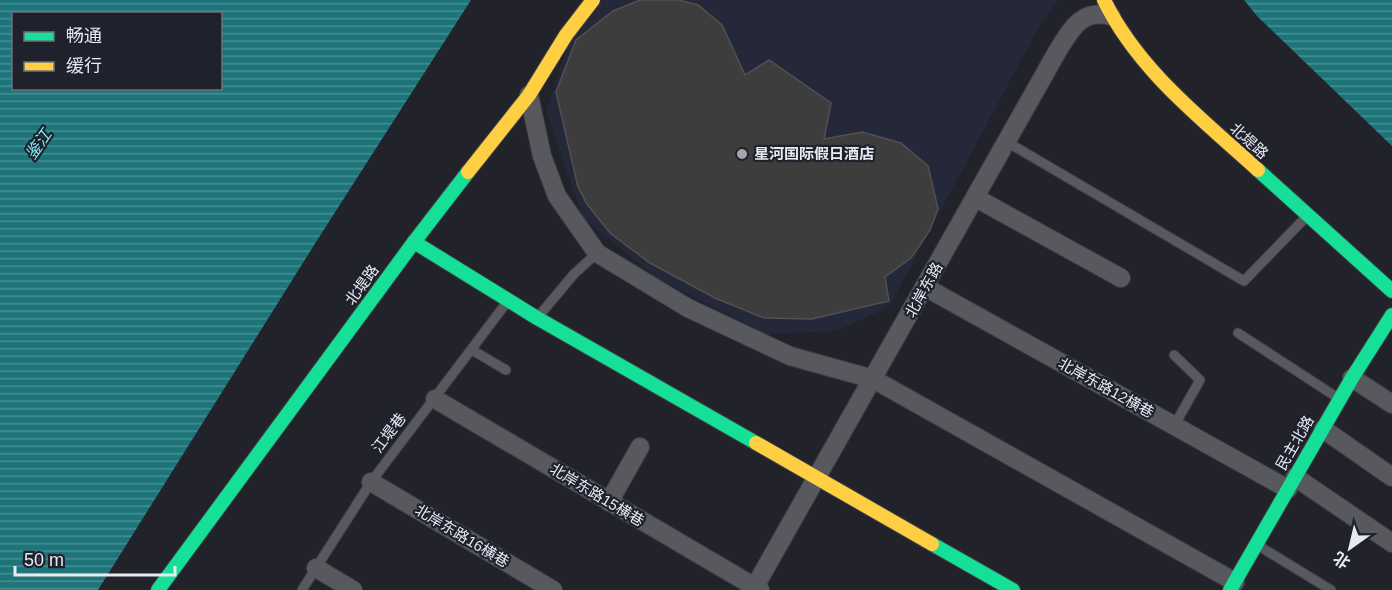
<svg xmlns="http://www.w3.org/2000/svg" width="1392" height="590" viewBox="0 0 1392 590" font-family="Helvetica,'Noto Sans SC',sans-serif">
<defs>
<pattern id="water-rules" width="6" height="5" patternUnits="userSpaceOnUse" patternTransform="scale(1.5)"><rect width="6" height="5" fill="#1d757a"/><path d="M0 2.5h6" fill="none" stroke="#498f94"/></pattern>
</defs>
<rect width="100%" height="100%" fill="#22232a"/>
<polygon fill="#252839" points="603,0 1059,0 1042,21 889,307 836,331 766,334 657,278 583,218 546,111 569,43"/>
<g fill="url(#water-rules)" fill-rule="evenodd">
<path d="M0,0H471L316,242L98,590H0ZM14,14H220V88H14Z"/>
<polygon points="1244,0 1392,0 1392,146 1257,16"/>
</g>
<polygon fill="#3e3d3e" stroke="#525051" stroke-width="1.5" points="640,0 679,0 698,5 722,25 745,75 769,60 831,103 824,139 862,132 901,143 928,166 938,209 930,230 911,258 885,277 889,301 812,319 764,318 715,298 650,263 610,233 587,204 578,187 556,92 576,40 613,11"/>
<g fill="none" stroke-linecap="round" stroke-linejoin="round">
<defs>
<g id="lane">
<polyline points="1007,142 1244,281 1306,217"/>
<polyline points="538,317 574,274 597,253"/>
<polyline points="1238,333 1338,398"/>
<polyline points="472,350 506,370"/>
<polyline points="1174,355 1200,380 1174,426"/>
<polyline points="1259,546 1331,590"/>
<polyline points="302,590 371,482 507,302"/>
</g>
<g id="street">
<polyline points="529,95 542,156 557,196 597,253 688,308 790,356 873,379 1235,582"/>
<polyline points="976,198 1121,278"/>
<polyline points="925,287 1288,489"/>
<polyline points="1352,378 1392,404"/>
<polyline points="435,399 760,590"/>
<polyline points="1323,429 1392,477"/>
<polyline points="1295,477 1392,543"/>
<polyline points="371,482 553,590"/>
<polyline points="609,502 640,447"/>
<polyline points="316,568 353,590"/>
<path d="M753,590L1057,52C1072,28 1081,9 1111,16"/>
</g>
<g id="fast">
<polyline points="1258,170 1392,291"/>
<polyline points="414,242 537,318 756,443"/>
<polyline points="932,544 1013,590"/>
<polyline points="158,590 414,242 468,172"/>
<polyline points="1230,590 1352,378 1392,315"/>
</g>
<g id="slow">
<path d="M1104,0C1138,70 1201,118 1258,170"/>
<polyline points="468,172 529,95 566,35 593,0"/>
<polyline points="756,443 932,544"/>
</g>
</defs>
<use href="#lane" stroke="#3c3d43" stroke-width="11"/>
<use href="#street" stroke="#3c3d43" stroke-width="20"/>
<use href="#fast" stroke="#3c3d43" stroke-width="16"/>
<use href="#slow" stroke="#3c3d43" stroke-width="16"/>
<use href="#lane" stroke="#58595e" stroke-width="9"/>
<use href="#street" stroke="#58595e" stroke-width="18"/>
<use href="#fast" stroke="#16e098" stroke-width="14"/>
<use href="#slow" stroke="#ffcf43" stroke-width="14"/>
</g>
<circle fill="#a3a4ac" stroke="#1f212d" stroke-width="2" cx="742" cy="154" r="6"/>
<g text-anchor="middle" stroke-width="4.5" stroke-linejoin="round" paint-order="stroke">
<g font-size="15" fill="#e8eaf2" stroke="#1f212d">
<text transform="translate(1249 141) rotate(42)" y="5">北堤路</text>
<text transform="translate(362 285) rotate(-54)" y="5">北堤路</text>
<text transform="translate(924 290) rotate(-61)" y="5">北岸东路</text>
<text transform="translate(1106 388) rotate(29)" y="5">北岸东路12横巷</text>
<text transform="translate(389 433) rotate(-53)" y="5">江堤巷</text>
<text transform="translate(1295 443) rotate(-60)" y="5">民主北路</text>
<text transform="translate(597 495) rotate(31)" y="5">北岸东路15横巷</text>
<text transform="translate(462 536) rotate(31)" y="5">北岸东路16横巷</text>
</g>
<g font-size="15" font-weight="bold" fill="#e8eaf2" stroke="#1f212d" text-anchor="start">
<text x="754" y="159">星河国际假日酒店</text>
</g>
<g font-size="16" font-style="italic" fill="#7cf4fb" stroke="#1f212d">
<text transform="translate(38 144) rotate(-55)" y="6">鉴江</text>
</g>
</g>
<rect x="12" y="12" width="210" height="78" fill="#1f212d" stroke="#6f717c" stroke-width="1.5"/>
<rect x="24" y="32" width="30" height="9" fill="#16e098" stroke="#6f717c" stroke-width="1.5"/>
<text x="66" y="42" font-size="18" fill="#e8eaf2">畅通</text>
<rect x="24" y="62" width="30" height="9" fill="#ffcf43" stroke="#6f717c" stroke-width="1.5"/>
<text x="66" y="72" font-size="18" fill="#e8eaf2">缓行</text>
<g transform="translate(1350 548) rotate(214)" stroke="#1f212d" stroke-width="4.5" paint-order="stroke">
<path d="M0-4.5L10 22L0 15L-10 22Z" fill="#e8eaf2"/>
<text y="-9" font-size="16" font-weight="bold" text-anchor="middle" fill="#e8eaf2">北</text>
</g>
<path d="M15 566v9h160v-9" fill="none" stroke="#e8eaf2" stroke-width="3"/>
<text x="24" y="566" font-size="18" fill="#e8eaf2" stroke="#1f212d" stroke-width="4.5" paint-order="stroke">50 m</text>
</svg>
